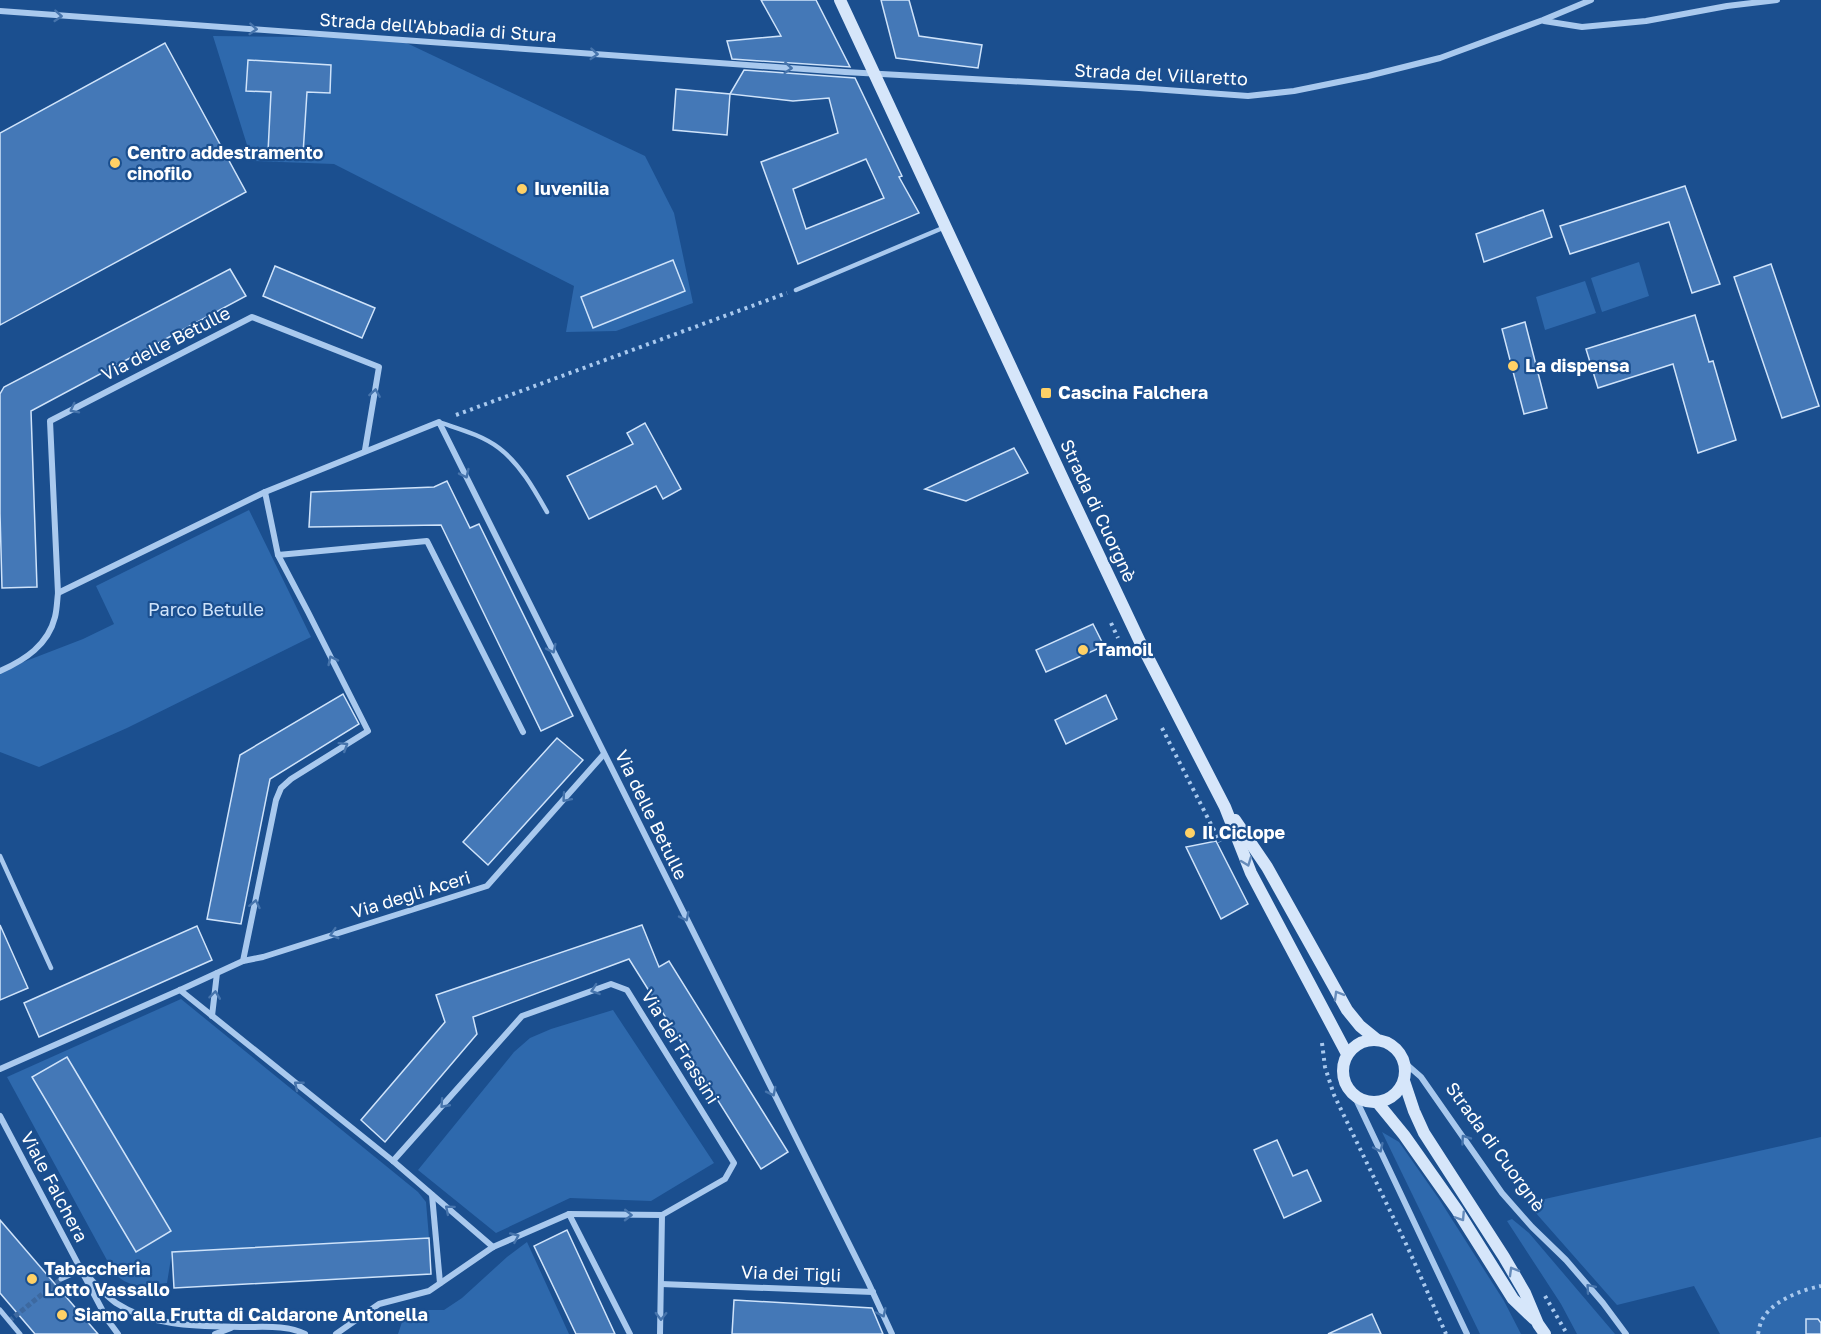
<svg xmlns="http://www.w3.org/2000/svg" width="1821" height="1334" viewBox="0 0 1821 1334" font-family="'Golos Text',sans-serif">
<rect width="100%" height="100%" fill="#1b4f8f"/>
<g fill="#2e69ad" fill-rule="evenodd">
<polygon points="213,36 396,38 645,156 674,213 693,303 616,331 566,332 574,286 334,164 252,161"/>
<polygon points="1639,262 1649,296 1602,312 1591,278"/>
<polygon points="1585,281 1596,313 1545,330 1536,297"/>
<polygon points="249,510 311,637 127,728 39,767 0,752 0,671 83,639 114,624 96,586"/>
<path d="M181,999L418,1192L426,1202L429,1238L172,1252L167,1283C145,1285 131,1290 114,1273L7,1077ZM67,1057L171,1231L137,1252L33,1077Z"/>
<polygon points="613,1010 714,1163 651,1201 570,1198 496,1233 418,1170 514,1052 530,1038 551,1029"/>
<polygon points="1382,1132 1399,1142 1439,1199 1504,1301 1521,1334 1480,1334"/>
<polygon points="1821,1137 1821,1334 1720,1334 1694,1286 1617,1305 1527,1203"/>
<polygon points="1512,1219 1529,1233 1615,1334 1577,1334 1561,1304 1507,1221"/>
<polygon points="527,1242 569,1334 398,1334 403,1319 409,1314 423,1310 444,1310 462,1298 507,1257"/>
</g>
<g fill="#4478b7" stroke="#cfe3fa" stroke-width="1.5" fill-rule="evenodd">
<polygon points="761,0 816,0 850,67 732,59 727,41 781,36"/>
<polygon points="881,0 909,0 919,36 982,45 978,68 896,58"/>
<polygon points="165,43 246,192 0,325 0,133"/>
<polygon points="248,60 331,65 330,93 307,92 303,154 268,152 271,92 246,91"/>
<path d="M744,70L855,78L902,176L899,177L919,213L798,264L761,162L838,133L829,98L793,101L730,94ZM866,159L884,198L806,229L793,189Z"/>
<polygon points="676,89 730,94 727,135 673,130"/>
<polygon points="1685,186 1720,284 1692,293 1669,222 1570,254 1560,226"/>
<polygon points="1543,210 1552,237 1484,262 1476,234"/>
<polygon points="673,260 685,291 593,328 581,297"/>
<polygon points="1771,264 1819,406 1782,418 1734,277"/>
<polygon points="275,266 375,308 362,338 263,296"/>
<polygon points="230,269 246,296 31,411 37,587 2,588 0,513 0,394 4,387"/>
<polygon points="1695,315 1709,362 1713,361 1736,440 1698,453 1673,364 1598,388 1586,349"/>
<polygon points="1525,322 1547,408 1524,414 1502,329"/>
<polygon points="645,423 681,489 663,499 656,486 589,519 567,476 633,444 627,433"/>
<polygon points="1014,448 1028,473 966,501 925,489"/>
<polygon points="447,481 470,528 479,524 573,716 541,731 441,525 309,527 311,492 434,487"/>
<polygon points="1093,624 1104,646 1046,672 1036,650"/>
<polygon points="343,694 359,724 270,779 241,924 207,919 240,755"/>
<polygon points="1106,695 1117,719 1066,744 1055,720"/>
<polygon points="557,738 583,760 488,865 463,842"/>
<polygon points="1216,841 1248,904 1221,919 1186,847"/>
<polygon points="0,925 28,988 0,1000"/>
<polygon points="642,925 659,967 669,961 788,1152 761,1169 629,959 473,1017 477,1034 385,1142 361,1120 445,1022 436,995"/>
<polygon points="197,926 212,960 39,1037 24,1003"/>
<polygon points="67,1057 171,1231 136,1252 32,1077"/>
<polygon points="1277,1140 1293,1176 1307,1170 1321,1201 1284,1218 1254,1150"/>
<polygon points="0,1220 98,1334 35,1334 0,1293"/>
<polygon points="567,1230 615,1334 576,1334 534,1246"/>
<polygon points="429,1238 431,1274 174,1288 172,1252"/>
<polygon points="734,1300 872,1308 883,1334 732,1334"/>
<polygon points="1372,1314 1381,1334 1328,1334"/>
<polygon points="1806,1319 1818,1319 1821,1323 1821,1334 1806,1334"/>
</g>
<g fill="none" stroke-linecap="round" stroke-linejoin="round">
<polyline stroke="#3d69a0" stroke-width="5" stroke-dasharray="5 2.5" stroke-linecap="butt" points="9,1321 61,1279"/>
<g stroke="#a9c9ee" stroke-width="4" stroke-dasharray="3 4.5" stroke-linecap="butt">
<polyline points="456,415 787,293"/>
<polyline points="1111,623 1118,638"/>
<polyline points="1162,728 1220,842"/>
<polyline points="1322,1043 1325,1067 1334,1095 1408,1248 1446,1334"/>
<polyline points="1545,1296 1567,1334"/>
<path d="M1758,1334C1759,1329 1760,1324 1762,1320C1772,1301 1801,1290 1821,1286"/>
</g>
<g stroke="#a9c9ee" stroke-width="4.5">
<polyline points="796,290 945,227"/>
<path d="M439,422C459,429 482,435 499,448C520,464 534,489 547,512"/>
<polyline points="0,856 51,968"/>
</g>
<g stroke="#a9c9ee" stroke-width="5">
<polyline points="61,1279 81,1270"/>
<polyline points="0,1310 20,1334"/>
</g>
<g stroke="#a9c9ee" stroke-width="6">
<polyline points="0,11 845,72 1139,88 1248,96 1294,91 1368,76 1440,58 1543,20 1591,0"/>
<polyline points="1544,21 1582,27 1646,21 1727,6 1777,0"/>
<polyline points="265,492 278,555 427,541 523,732"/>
<polyline points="58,593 265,492 439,422 868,1282 892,1334"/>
<path d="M0,671C25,660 48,645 55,617C57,609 57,601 58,593L50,421L252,317L379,367L365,450"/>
<polyline points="243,961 276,800 281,788 291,779 368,731 308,612 278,555"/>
<polyline points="180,990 393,1161 493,1247"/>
<polyline points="212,1016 217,973"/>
<polyline points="1405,1063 1421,1077 1502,1193 1532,1227 1566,1260 1603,1303 1626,1334"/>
<polyline points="0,1069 180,990 243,961 263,957 487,886 604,754"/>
<polyline points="1354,1095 1467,1334"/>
<polyline points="0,1116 107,1319 118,1334"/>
<polyline points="393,1161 522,1016 611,984 627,990 734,1163 725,1179 662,1215 569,1214"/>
<polyline points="432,1195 440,1283"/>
<path d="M86,1274C95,1284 105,1295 116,1303C154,1328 202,1326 246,1327C264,1327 288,1325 305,1334"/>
<polyline points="661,1284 873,1292"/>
<polyline points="215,1334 231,1328"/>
<polyline points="336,1334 379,1304 429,1291 493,1247 569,1214 630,1334"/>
<polyline points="660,1334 662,1215"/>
</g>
<g stroke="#d6e6fa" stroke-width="12">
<polyline points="840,0 1070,494 1140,642 1225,807 1251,873 1347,1054"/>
<polyline points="1235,820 1267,867 1347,1010 1360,1026 1376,1039"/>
<circle cx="1374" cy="1071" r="31"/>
<polyline points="1404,1081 1414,1111 1424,1133 1504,1257 1525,1293 1538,1324 1545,1334"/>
<polyline points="1377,1102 1404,1135 1457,1210 1513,1299 1534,1319"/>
</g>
</g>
<defs><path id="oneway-chevron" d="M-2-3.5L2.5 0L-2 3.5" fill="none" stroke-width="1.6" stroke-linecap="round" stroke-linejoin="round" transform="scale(1.5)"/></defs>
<g stroke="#4674ac">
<use href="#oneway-chevron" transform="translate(58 16) rotate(4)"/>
<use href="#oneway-chevron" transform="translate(253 29) rotate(4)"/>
<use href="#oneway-chevron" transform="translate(594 54) rotate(4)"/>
<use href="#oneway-chevron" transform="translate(788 68) rotate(4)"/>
<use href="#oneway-chevron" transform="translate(375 393) rotate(-81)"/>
<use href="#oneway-chevron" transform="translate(74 409) rotate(153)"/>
<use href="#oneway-chevron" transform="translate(465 474) rotate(64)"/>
<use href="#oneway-chevron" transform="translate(552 649) rotate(64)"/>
<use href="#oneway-chevron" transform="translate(332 660) rotate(-116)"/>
<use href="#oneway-chevron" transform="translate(344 746) rotate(-32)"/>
<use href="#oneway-chevron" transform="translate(566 798) rotate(131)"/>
<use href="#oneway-chevron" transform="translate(255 904) rotate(-78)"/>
<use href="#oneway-chevron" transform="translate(685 917) rotate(64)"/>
<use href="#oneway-chevron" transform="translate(334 934) rotate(163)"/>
<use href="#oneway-chevron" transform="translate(595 990) rotate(161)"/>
<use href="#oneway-chevron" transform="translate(215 995) rotate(-83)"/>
<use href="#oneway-chevron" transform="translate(298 1085) rotate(-141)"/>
<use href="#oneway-chevron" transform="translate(772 1092) rotate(63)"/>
<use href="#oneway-chevron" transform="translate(444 1104) rotate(132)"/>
<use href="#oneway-chevron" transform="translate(1465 1139) rotate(-125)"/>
<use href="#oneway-chevron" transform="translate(1379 1148) rotate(65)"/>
<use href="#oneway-chevron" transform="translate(449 1209) rotate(-140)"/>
<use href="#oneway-chevron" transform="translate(628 1215) rotate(1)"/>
<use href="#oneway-chevron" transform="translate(515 1237) rotate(-24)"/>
<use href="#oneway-chevron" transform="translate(1590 1288) rotate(-131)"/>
<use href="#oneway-chevron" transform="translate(882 1313) rotate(65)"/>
<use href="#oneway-chevron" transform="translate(661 1316) rotate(91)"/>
</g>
<g stroke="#668bba">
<use href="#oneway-chevron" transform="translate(1247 862) rotate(69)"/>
<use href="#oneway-chevron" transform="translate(1338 995) rotate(-120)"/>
<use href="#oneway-chevron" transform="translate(1461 1217) rotate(57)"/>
<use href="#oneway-chevron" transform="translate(1513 1271) rotate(-120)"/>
</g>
<g fill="#ffd166" stroke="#1b4f8f" stroke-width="2">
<circle cx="115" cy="163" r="6"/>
<circle cx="522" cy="189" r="6"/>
<circle cx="1513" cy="366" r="6"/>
<rect x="1040" y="387" width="12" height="12" rx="3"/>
<circle cx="1083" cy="650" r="6"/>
<circle cx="1190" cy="833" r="6"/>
<circle cx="32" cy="1279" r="6"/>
<circle cx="62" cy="1315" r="6"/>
</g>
<g text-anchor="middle" stroke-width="4.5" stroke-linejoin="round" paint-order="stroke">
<g font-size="18" fill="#fff" stroke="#1b4f8f">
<text transform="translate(438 28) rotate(4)" y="6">Strada dell'Abbadia di Stura</text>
<text transform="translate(1161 75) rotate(3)" y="6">Strada del Villaretto</text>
<text transform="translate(166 344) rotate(-27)" y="6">Via delle Betulle</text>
<text transform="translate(1098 511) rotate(65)" y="6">Strada di Cuorgnè</text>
<text transform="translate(651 815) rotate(64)" y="6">Via delle Betulle</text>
<text transform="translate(411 895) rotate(-17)" y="6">Via degli Aceri</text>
<text transform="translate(680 1047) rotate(58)" y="6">Via dei Frassini</text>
<text transform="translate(1495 1147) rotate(54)" y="6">Strada di Cuorgnè</text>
<text transform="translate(54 1187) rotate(62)" y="6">Viale Falchera</text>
<text transform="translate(791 1274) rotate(2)" y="6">Via dei Tigli</text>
</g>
<g font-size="18" font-weight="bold" fill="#fff" stroke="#1b4f8f" text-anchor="start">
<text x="127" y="159">Centro addestramento<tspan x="127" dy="21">cinofilo</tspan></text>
<text x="534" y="195">Iuvenilia</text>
<text x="1525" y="372">La dispensa</text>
<text x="1058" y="399">Cascina Falchera</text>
<text x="1095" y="656">Tamoil</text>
<text x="1202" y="839">Il Ciclope</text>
<text x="44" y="1275">Tabaccheria<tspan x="44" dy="21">Lotto Vassallo</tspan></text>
<text x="74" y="1321">Siamo alla Frutta di Caldarone Antonella</text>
</g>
<g font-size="18" fill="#cfe3fa" stroke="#1b4f8f">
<text x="206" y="616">Parco Betulle</text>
</g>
</g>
</svg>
